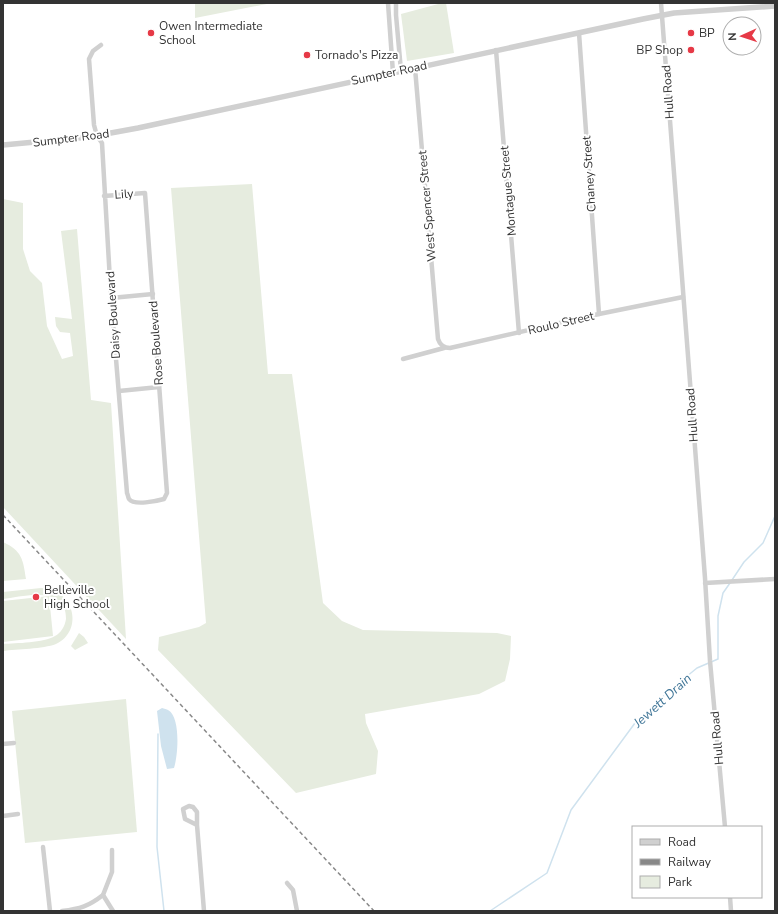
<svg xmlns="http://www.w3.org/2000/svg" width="778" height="914" viewBox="0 0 778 914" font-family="'Nunito Sans',sans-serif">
<rect width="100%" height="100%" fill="#fff"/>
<g fill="#e6ecdf">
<polygon points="195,3 272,3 195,18"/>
<polygon points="442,3 446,3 454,53 407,61 401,14"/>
<polygon points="252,184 268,374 292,374 323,603 342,621 363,630 497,633 511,636 510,659 505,681 479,694 365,714 366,723 378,751 376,774 296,793 158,650 159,637 199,627 206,623 171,188"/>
<polygon points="3,199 23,203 23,249 30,271 42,283 47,326 62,359 73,356 70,333 60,332 56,326 55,317 72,319 61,231 77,229 91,400 111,403 126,639 3,507"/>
<path d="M3,542C22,551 23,559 26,579L3,581Z"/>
<path d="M41,588C75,589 84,631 56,644C43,649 17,649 3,651V644C16,643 44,643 55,636C61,633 65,626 66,619C67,585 23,596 3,599V592Z"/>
<polygon points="49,596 53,636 3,642 3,601"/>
<polygon points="79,633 84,637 88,643 75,650 71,646"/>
<polygon points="126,699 137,832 25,843 12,711"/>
</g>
<path fill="#cfe2ee" d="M162,708C164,709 167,709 168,710C181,717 178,756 174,768L167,769L161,746L157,711Z"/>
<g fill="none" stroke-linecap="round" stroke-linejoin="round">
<g stroke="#cfe2ee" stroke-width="1.5">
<polyline points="732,580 744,562 763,543 775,516"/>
<polyline points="158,734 157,847 164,911"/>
<polyline points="490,911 547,873 571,810 635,723 670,690 697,668 718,659 718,616 723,593 730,583"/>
</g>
<g stroke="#d0d0d0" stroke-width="4.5">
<polyline points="388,3 393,73"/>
<polyline points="396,3 396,15 401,71"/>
<polyline points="661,3 705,578 710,661 725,827"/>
<polyline points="579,33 599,314"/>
<path d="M101,45L93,51L89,59L94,125L97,136L102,143L111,298L127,493C128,495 128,497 129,499C134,506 157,501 164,499L167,493L145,193L104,196"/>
<polyline points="496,50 519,333"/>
<path d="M415,68L438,339C440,345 444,348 450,348L599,314L683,297"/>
<polyline points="111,298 153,294"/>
<polyline points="403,359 444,348"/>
<polyline points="119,391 159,387"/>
<polyline points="705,583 775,579"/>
<polyline points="3,744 14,743"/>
<polyline points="3,816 18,814"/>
<polyline points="197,825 185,819 183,809 189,806 193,807 197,812 197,825 204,911"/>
<polyline points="43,847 50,911"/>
<polyline points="112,850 112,872 103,895 113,911"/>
<polyline points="287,883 293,890 297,911"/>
<polyline points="730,897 731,911"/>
<path d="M62,911C80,909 89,906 103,895"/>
</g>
<polyline stroke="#d0d0d0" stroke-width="5.5" points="3,145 89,137 138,128 643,19 674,13 775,6"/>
<polyline stroke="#888" stroke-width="1.5" stroke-dasharray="4 3" stroke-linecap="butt" points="3,515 374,911"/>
</g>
<g fill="#e63946" stroke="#fff" stroke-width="1.5">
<circle cx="151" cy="33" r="4"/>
<circle cx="691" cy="33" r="4"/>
<circle cx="691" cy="50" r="4"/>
<circle cx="307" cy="55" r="4"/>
<circle cx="36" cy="597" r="4"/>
</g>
<g text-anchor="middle" stroke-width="4" stroke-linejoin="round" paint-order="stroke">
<g font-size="12" fill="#333" stroke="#fff" text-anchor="start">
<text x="159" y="30">Owen Intermediate<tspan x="159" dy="14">School</tspan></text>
<text x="699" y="37">BP</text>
<text x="683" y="54" text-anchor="end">BP Shop</text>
<text x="315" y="59">Tornado's Pizza</text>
<text x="44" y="594">Belleville<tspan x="44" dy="14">High School</tspan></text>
</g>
<g font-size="12" fill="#333" stroke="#fff">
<text transform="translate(389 73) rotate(-12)" y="4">Sumpter Road</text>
<text transform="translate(668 92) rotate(-94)" y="4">Hull Road</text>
<text transform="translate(71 138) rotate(-7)" y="4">Sumpter Road</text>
<text transform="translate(589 174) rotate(-94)" y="4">Chaney Street</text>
<text transform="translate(508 191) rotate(-95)" y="4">Montague Street</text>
<text transform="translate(124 194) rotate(-4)" y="4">Lily</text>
<text transform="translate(427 206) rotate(-95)" y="4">West Spencer Street</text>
<text transform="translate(113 315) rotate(-94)" y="4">Daisy Boulevard</text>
<text transform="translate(561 323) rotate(-13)" y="4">Roulo Street</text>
<text transform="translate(156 343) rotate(-94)" y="4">Rose Boulevard</text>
<text transform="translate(692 415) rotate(-94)" y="4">Hull Road</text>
<text transform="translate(717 738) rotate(-95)" y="4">Hull Road</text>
</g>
<g font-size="13" font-style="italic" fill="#3f7597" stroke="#fff">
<text transform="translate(662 700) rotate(-42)" y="5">Jewett Drain</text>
</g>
</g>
<rect width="778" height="914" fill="none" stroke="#333333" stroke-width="8"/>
<rect x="632" y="826" width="130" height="72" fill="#ffffff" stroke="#adadad"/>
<rect x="640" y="839" width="20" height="6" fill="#d0d0d0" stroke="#adadad"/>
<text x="668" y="846" font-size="12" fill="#333333">Road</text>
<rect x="640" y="859" width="20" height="6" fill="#888888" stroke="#adadad"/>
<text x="668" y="866" font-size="12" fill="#333333">Railway</text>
<rect x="640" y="876" width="20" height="12" fill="#e6ecdf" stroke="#adadad"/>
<text x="668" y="886" font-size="12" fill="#333333">Park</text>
<g transform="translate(742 36) rotate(267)"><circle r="19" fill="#ffffff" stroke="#adadad"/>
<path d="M0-3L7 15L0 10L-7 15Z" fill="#e63946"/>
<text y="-6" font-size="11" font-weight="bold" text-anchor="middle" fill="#333333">N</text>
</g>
</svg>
